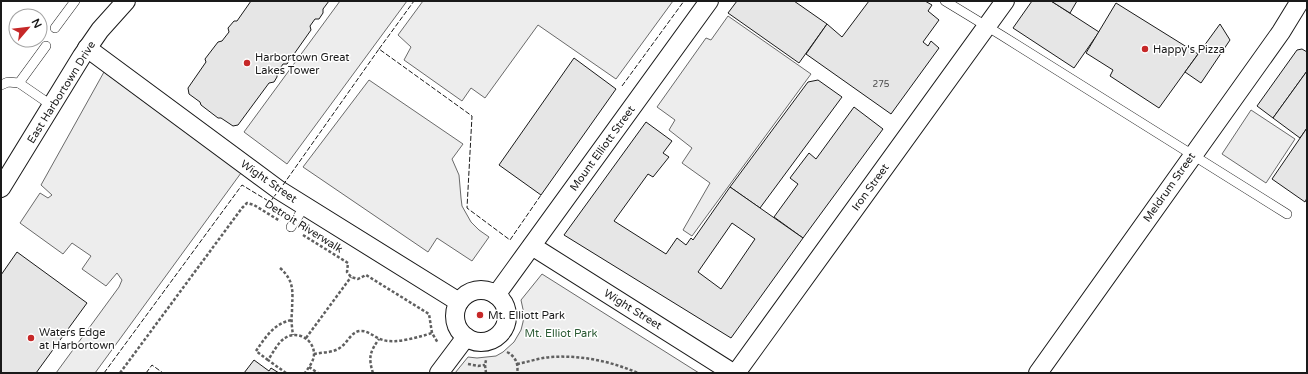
<svg xmlns="http://www.w3.org/2000/svg" width="1308" height="374" viewBox="0 0 1308 374" font-family="'Varela Round',sans-serif">
<rect width="100%" height="100%" fill="#fff"/>
<g fill="#ededed" stroke="#6a6a6a">
<polygon points="340,1 407,1 287,164 244,132"/>
<polygon points="423,1 673,1 616,79 538,25 485,98 471,88 462,101 404,60 411,47 398,35"/>
<polygon points="728,16 811,74 692,236 683,230 710,183 682,163 692,148 669,130 675,120 657,107 706,38 711,40"/>
<polygon points="104,72 241,173 95,373 56,373 119,287 122,280 117,273 106,286 82,269 91,256 72,243 63,254 20,223 40,193 48,198 52,195 41,185"/>
<polygon points="369,80 463,144 452,159 459,175 461,198 462,206 471,222 479,230 489,237 472,261 437,238 428,252 303,167"/>
<polygon points="1251,110 1295,139 1266,183 1222,154"/>
<polygon points="542,274 699,373 455,373 468,357 477,358 496,356 503,352 514,342 521,330 523,322 524,314 521,300"/>
</g>
<g fill="#e6e6e6" stroke="#1a1a1a" fill-rule="evenodd">
<polygon points="251,1 329,1 323,9 323,13 319,19 315,19 310,26 311,30 287,64 283,64 277,73 277,77 274,82 269,83 238,125 233,126 221,118 218,118 201,105 200,102 189,94 188,88 206,62 205,59 218,42 222,41 229,32 228,28 234,21 237,21"/>
<polygon points="737,1 794,1 827,24 799,63 728,13"/>
<polygon points="869,1 925,1 932,5 928,11 939,20 923,42 928,46 931,41 939,48 891,114 806,54 827,24 842,37"/>
<polygon points="1032,1 1051,1 1099,32 1074,68 1013,28"/>
<polygon points="1051,1 1077,1 1070,13"/>
<polygon points="1116,3 1198,54 1159,108 1110,76 1113,70 1086,53"/>
<polygon points="1220,24 1230,40 1201,83 1185,72"/>
<polygon points="1302,49 1307,52 1307,71 1273,118 1257,106 1297,50"/>
<polygon points="574,58 616,89 541,195 499,165"/>
<polygon points="1307,71 1307,128 1300,138 1273,118"/>
<polygon points="818,80 842,97 760,208 730,187 808,82"/>
<polygon points="854,107 883,129 803,238 774,217 798,184 790,178 809,153 816,159"/>
<path d="M646,122L672,141L663,153L669,157L653,177L648,174L614,221L666,254L677,238L686,245L691,238L693,240L730,187L803,238L731,338L564,235ZM732,223L755,239L721,289L698,272Z"/>
<polygon points="1307,128 1307,198 1305,202 1272,179"/>
<polygon points="17,252 87,303 36,373 1,373 1,275"/>
<polygon points="254,360 269,371 271,368 279,373 244,373"/>
</g>
<g fill="none" stroke-linecap="round" stroke-linejoin="round">
<defs>
<g id="service">
<polyline points="945,1 1001,35 1287,214"/>
<polyline points="55,28 75,1"/>
<polyline points="19,83 51,105"/>
<polyline points="1,85 8,82 19,83 46,46"/>
<polyline points="291,227 305,206"/>
</g>
<g id="minor">
<polyline points="87,48 279,190 459,302"/>
<polyline points="1,188 82,56 100,30 126,1"/>
<polyline points="532,246 733,373"/>
<circle cx="481" cy="316" r="26"/>
<polyline points="496,295 709,1"/>
<polyline points="439,373 466,337"/>
<polyline points="736,373 1005,1"/>
<polyline points="1038,373 1281,32 1300,1"/>
</g>
</defs>
<use href="#service" stroke="#1a1a1a" stroke-width="10"/>
<use href="#minor" stroke="#1a1a1a" stroke-width="20"/>
<g stroke="#5f5f5f" stroke-width="2.5" stroke-dasharray="3 2" stroke-linecap="butt">
<polyline points="303,235 348,263 347,272 351,277 358,279 366,275 429,314 432,333 438,343"/>
<path d="M280,268C296,282 292,294 292,312C291,320 292,328 293,335"/>
<polyline points="306,338 351,277"/>
<path d="M507,352C515,356 519,364 517,373"/>
<path d="M314,354C323,352 334,353 341,347C348,342 351,332 360,331C368,330 375,338 383,340C396,344 419,337 432,333"/>
<path d="M268,360L256,351C265,338 274,323 292,320"/>
<polyline points="468,364 478,366 485,365"/>
<path d="M517,364C528,362 539,358 551,357C581,355 610,361 638,373"/>
<polyline points="309,367 318,373"/>
<polyline points="120,373 242,208 247,203 254,205 280,221"/>
<path d="M286,373L268,360C273,353 278,342 285,338C297,330 314,339 314,354C314,361 309,367 305,373"/>
<path d="M373,373C368,357 370,352 379,339"/>
<polyline points="486,373 485,365 486,360"/>
</g>
<use href="#service" stroke="#fff" stroke-width="9"/>
<use href="#minor" stroke="#fff" stroke-width="18"/>
<g stroke="#1a1a1a" stroke-width="1" stroke-dasharray="5 2" stroke-linecap="butt">
<polyline points="379,49 414,1"/>
<polyline points="622,86 684,1"/>
<polyline points="283,185 379,49 472,116 467,208 510,240 541,195"/>
<polyline points="104,373 242,185 270,202 276,194"/>
<polyline points="146,373 152,365 163,373"/>
</g>
</g>
<g fill="#c62828" stroke="#fff" stroke-width="1.5">
<circle cx="1145" cy="49" r="4"/>
<circle cx="247" cy="63" r="4"/>
<circle cx="480" cy="315" r="4"/>
<circle cx="31" cy="338" r="4"/>
</g>
<g text-anchor="middle" stroke-width="3" stroke-linejoin="round" paint-order="stroke">
<g font-size="9" fill="#4d4d4d">
<text x="881" y="87">275</text>
</g>
<g font-size="11" fill="#1a1a1a" stroke="#fff" text-anchor="start">
<text x="1153" y="53">Happy's Pizza</text>
<text x="255" y="61">Harbortown Great<tspan x="255" dy="13">Lakes Tower</tspan></text>
<text x="488" y="319">Mt. Elliott Park</text>
<text x="39" y="336">Waters Edge<tspan x="39" dy="13">at Harbortown</tspan></text>
</g>
<g font-size="11" fill="#1a1a1a" stroke="#fff">
<text transform="translate(61 92) rotate(-58)" y="4">East Harbortown Drive</text>
<text transform="translate(602 148) rotate(-54)" y="4">Mount Elliott Street</text>
<text transform="translate(269 181) rotate(35)" y="4">Wight Street</text>
<text transform="translate(870 187) rotate(-54)" y="4">Iron Street</text>
<text transform="translate(1169 187) rotate(-55)" y="4">Meldrum Street</text>
<text transform="translate(304 226) rotate(32)" y="4">Detroit Riverwalk</text>
<text transform="translate(633 309) rotate(32)" y="4">Wight Street</text>
</g>
<g font-size="11" fill="#2b5a34" stroke="#fff">
<text x="561" y="337">Mt. Elliot Park</text>
</g>
</g>
<rect width="1308" height="374" fill="none" stroke="#1a1a1a" stroke-width="4"/>
<g transform="translate(28 28) rotate(62)"><circle r="19" fill="#ffffff" stroke="#a3a3a3"/>
<path d="M0-3L7 15L0 10L-7 15Z" fill="#c62828"/>
<text y="-6" font-size="11" font-weight="bold" text-anchor="middle" fill="#1a1a1a">N</text>
</g>
</svg>
